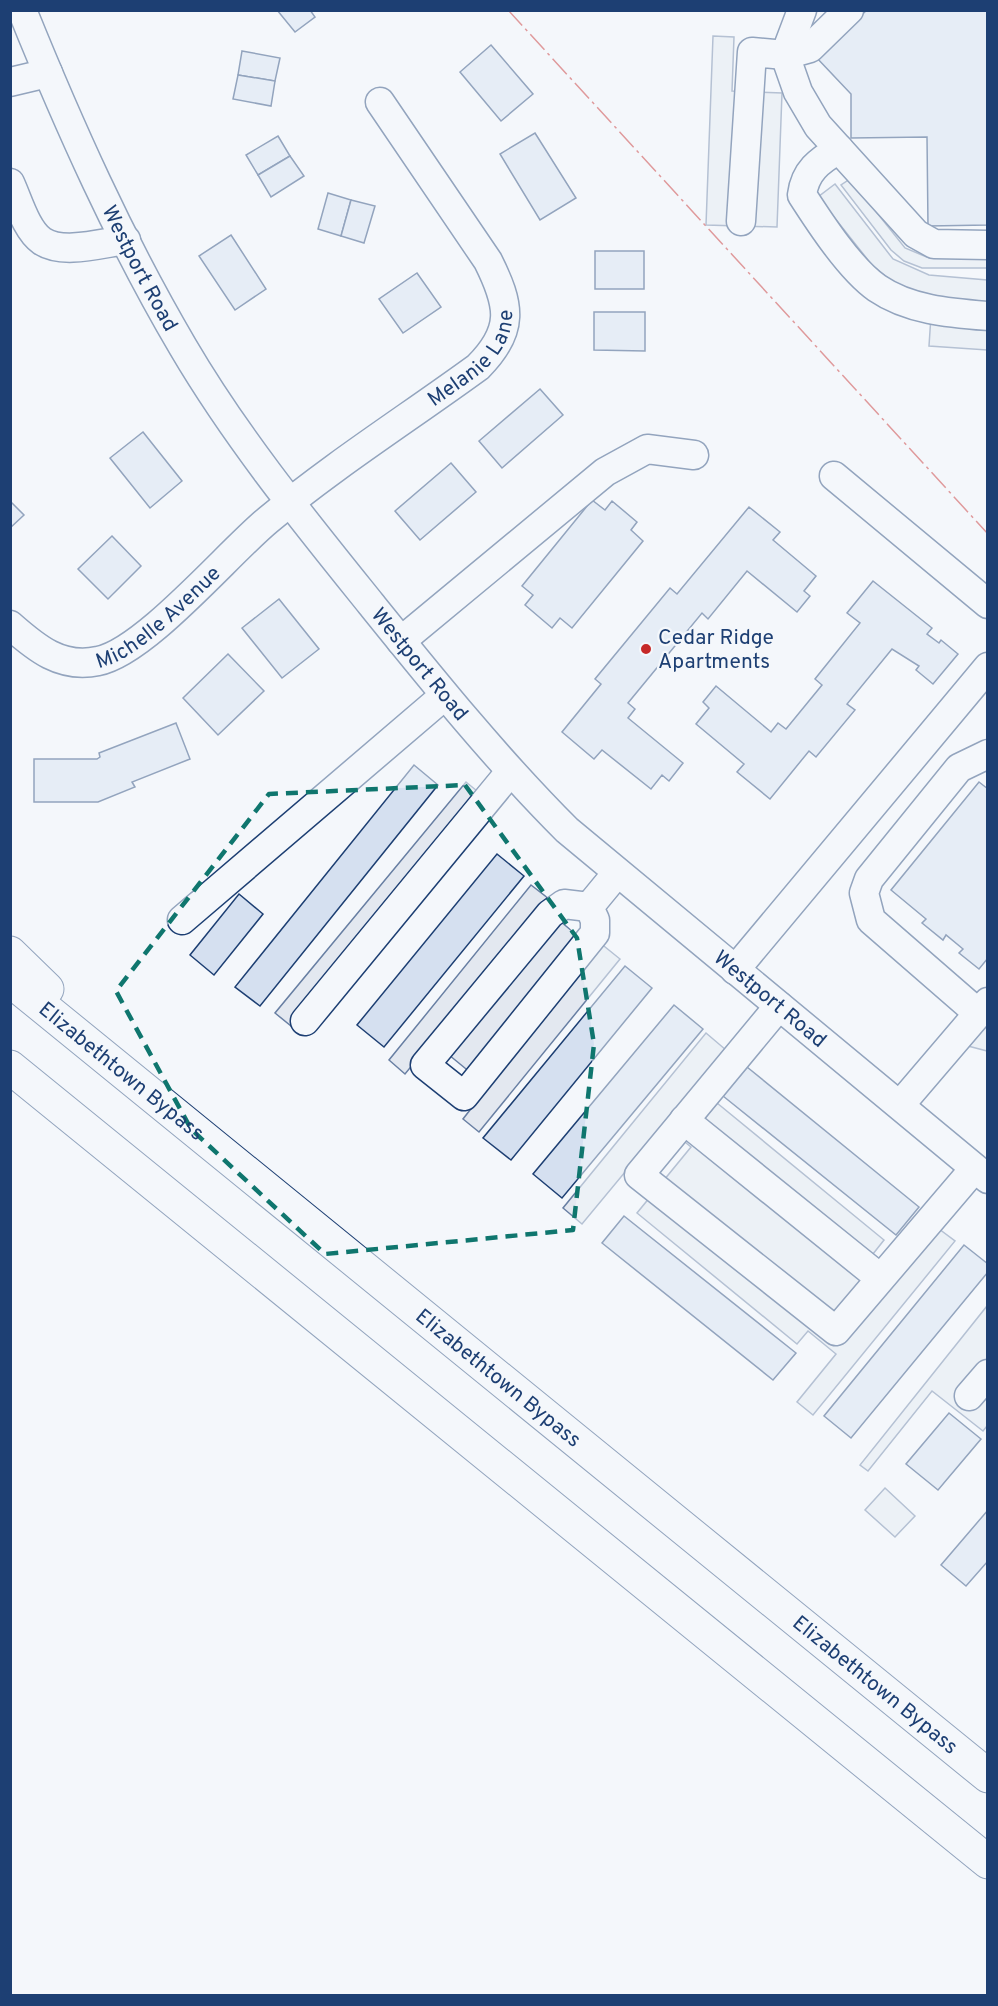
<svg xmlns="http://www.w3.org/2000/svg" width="998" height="2006" viewBox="0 0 998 2006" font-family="Overpass,sans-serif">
<rect width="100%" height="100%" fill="#f4f7fb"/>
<g fill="#e3e8f0" stroke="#687fa3" stroke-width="1.5">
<polygon points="713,36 734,37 732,91 782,93 777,227 706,225"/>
<polygon points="850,179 905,248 929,258 987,258 987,268 922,268 904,261 891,250 841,185"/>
<polygon points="835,184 893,259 929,275 987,280 987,350 929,346 932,301 894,283 872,265 818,197"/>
<polygon points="466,782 482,795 291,1026 275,1013"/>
<polygon points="531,885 549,899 543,907 578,936 584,930 620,959 479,1132 463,1119 488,1087 432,1041 405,1074 389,1060"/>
<polygon points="987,1023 987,1051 968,1046"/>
<polygon points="706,1033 726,1050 685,1100 706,1117 717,1103 884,1240 873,1254 900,1276 939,1229 955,1241 813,1415 797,1402 836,1354 808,1331 797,1344 637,1213 691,1147 664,1125 582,1224 563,1208"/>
<polygon points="987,1306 987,1426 983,1431 932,1391 868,1471 860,1465"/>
<polygon points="885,1488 915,1516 895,1537 865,1510"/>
</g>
<g fill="#d5e0f0" stroke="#1d3f73" stroke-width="1.5">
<polygon points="277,10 310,10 315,17 295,32"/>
<polygon points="867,10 988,10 988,225 928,226 927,137 851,138 851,94 816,57"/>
<polygon points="491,45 533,94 501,121 460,72"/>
<polygon points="242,51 280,58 275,81 238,75"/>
<polygon points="238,75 275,81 271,106 233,99"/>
<polygon points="535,133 576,198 540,220 500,154"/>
<polygon points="278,136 290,156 258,175 246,155"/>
<polygon points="290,156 304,176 271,197 258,175"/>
<polygon points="328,193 351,200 341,236 318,229"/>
<polygon points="351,200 375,206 364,243 341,236"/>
<polygon points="231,235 266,289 235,310 199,256"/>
<rect x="595" y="251" width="49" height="38"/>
<polygon points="417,273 441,307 403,333 379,299"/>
<polygon points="594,312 645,312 645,351 594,350"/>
<polygon points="540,389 563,415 502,468 479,441"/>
<polygon points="143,432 182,481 150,508 110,458"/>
<polygon points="451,463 476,492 420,540 395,511"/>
<polygon points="592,500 605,510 612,501 637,522 631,530 643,541 572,628 560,618 552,628 525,605 533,595 522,586"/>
<polygon points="10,501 24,515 10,528"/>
<polygon points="749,507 780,532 773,540 816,576 804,591 810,596 797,612 747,571 708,619 702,613 628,703 635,709 628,718 683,763 669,781 662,775 651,789 602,750 594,759 562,732 601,684 595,679 670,588 677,594"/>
<polygon points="112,536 141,566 108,599 78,569"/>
<polygon points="873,581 932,628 927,634 939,643 941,640 958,654 933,684 916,670 919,666 892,649 847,704 855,710 816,757 809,751 770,799 737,772 744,764 696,724 709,708 703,702 716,686 771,732 778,723 786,729 822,685 815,679 860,623 847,613"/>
<polygon points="279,599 319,649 282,678 242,628"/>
<polygon points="228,654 264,691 218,735 183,698"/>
<polygon points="176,723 190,759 132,782 135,787 98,802 34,802 34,759 97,759 100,757 99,753"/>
<polygon points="414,765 438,785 260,1006 235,987"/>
<polygon points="979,782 988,789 988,958 979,969 959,953 963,949 946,935 943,940 922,923 926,919 891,890"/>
<polygon points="497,854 524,876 384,1047 357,1025"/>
<polygon points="239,894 263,914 214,975 190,955"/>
<polygon points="625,966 652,988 511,1160 483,1138"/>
<polygon points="674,1005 703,1029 562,1198 533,1174"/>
<polygon points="747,1067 919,1207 896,1235 723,1096"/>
<polygon points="624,1216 796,1353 773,1380 602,1243"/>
<polygon points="964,1245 988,1264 988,1272 851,1438 824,1416"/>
<polygon points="949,1413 981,1439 938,1490 906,1464"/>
<polygon points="988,1510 988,1561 966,1586 941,1565"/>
</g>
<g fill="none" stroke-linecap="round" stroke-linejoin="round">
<defs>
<g id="minor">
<path id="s1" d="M22,10C69,126 120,240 183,347C237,439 305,522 371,604C434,682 496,759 567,830L988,1179"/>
<polyline points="849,10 810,48 785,55 798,92 818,126 916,234 934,244 988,245"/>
<polyline points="10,82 48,73"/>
<path d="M839,149C819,161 805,171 802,195C820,223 850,269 877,288C909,310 950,313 988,316"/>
<path d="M10,183C18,200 26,230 42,241C63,255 102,243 126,240"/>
<polyline points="741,221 752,52 785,55 802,10"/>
<polyline points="834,476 988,604"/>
<path id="s2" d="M10,625C36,648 61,669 98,661C145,652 228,553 268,520C334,465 408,418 478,367C515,330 510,305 488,261L380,102"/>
<polyline points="401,641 605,472 647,449 694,455"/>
<polyline points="589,907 564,904 550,914 425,1065 464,1096 595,933 595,920 589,907 617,873"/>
<polyline points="182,920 444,696"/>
<polyline points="735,970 988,667"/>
<polyline points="779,1006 639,1175 836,1331 974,1169"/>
<polyline points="978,1013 871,920 864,893 869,879 959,768 988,754"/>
<polyline points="305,1021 510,772"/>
<polyline points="900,1105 988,1002"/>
<polyline points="684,1120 880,1278"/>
<polyline points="969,1396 988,1374"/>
</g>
<g id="highway">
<polyline points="10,953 47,989"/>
<path id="s3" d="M10,980L988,1776"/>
<polyline points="10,1067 988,1862"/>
</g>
</defs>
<use href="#minor" stroke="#1d3f73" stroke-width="31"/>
<use href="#highway" stroke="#1d3f73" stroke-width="35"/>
<use href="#minor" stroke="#f4f7fb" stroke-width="28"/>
<use href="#highway" stroke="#f4f7fb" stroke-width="33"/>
<polyline stroke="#c62828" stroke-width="1.5" stroke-dasharray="21 4.5 3 4.5" stroke-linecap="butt" points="508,10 988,534"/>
</g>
<path d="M0 0H998V2006H0ZM465,785L577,938L594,1044L573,1230L325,1254L191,1129L116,991L269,794Z" fill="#f4f7fb" fill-opacity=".55" fill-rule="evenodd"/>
<path fill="none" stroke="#0f766e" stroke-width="4.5" stroke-dasharray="12 8" stroke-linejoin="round" d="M465,785L577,938L594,1044L573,1230L325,1254L191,1129L116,991L269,794Z"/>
<circle fill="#c62828" stroke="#f4f7fb" stroke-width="2" cx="646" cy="649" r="6"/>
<g text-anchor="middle" stroke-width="4.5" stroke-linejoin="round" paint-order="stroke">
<g font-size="21" fill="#1d3f73" stroke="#f4f7fb">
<text dy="7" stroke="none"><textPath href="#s1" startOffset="284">Westport Road</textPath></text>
<text dy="7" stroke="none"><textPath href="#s2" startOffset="585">Melanie Lane</textPath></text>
<text dy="7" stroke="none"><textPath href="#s2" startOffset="174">Michelle Avenue</textPath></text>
<text dy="7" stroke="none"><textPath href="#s1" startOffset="770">Westport Road</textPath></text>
<text dy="7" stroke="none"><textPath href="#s1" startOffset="1256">Westport Road</textPath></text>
<text dy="7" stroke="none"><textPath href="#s3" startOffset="144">Elizabethtown Bypass</textPath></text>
<text dy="7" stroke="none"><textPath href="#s3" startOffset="630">Elizabethtown Bypass</textPath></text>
<text dy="7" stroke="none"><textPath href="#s3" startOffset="1116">Elizabethtown Bypass</textPath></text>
</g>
<g font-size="21" fill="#1d3f73" stroke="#f4f7fb" text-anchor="start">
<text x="658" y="644">Cedar Ridge<tspan x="658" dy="24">Apartments</tspan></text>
</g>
</g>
<rect width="998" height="2006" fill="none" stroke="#1d3f73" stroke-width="24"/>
</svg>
